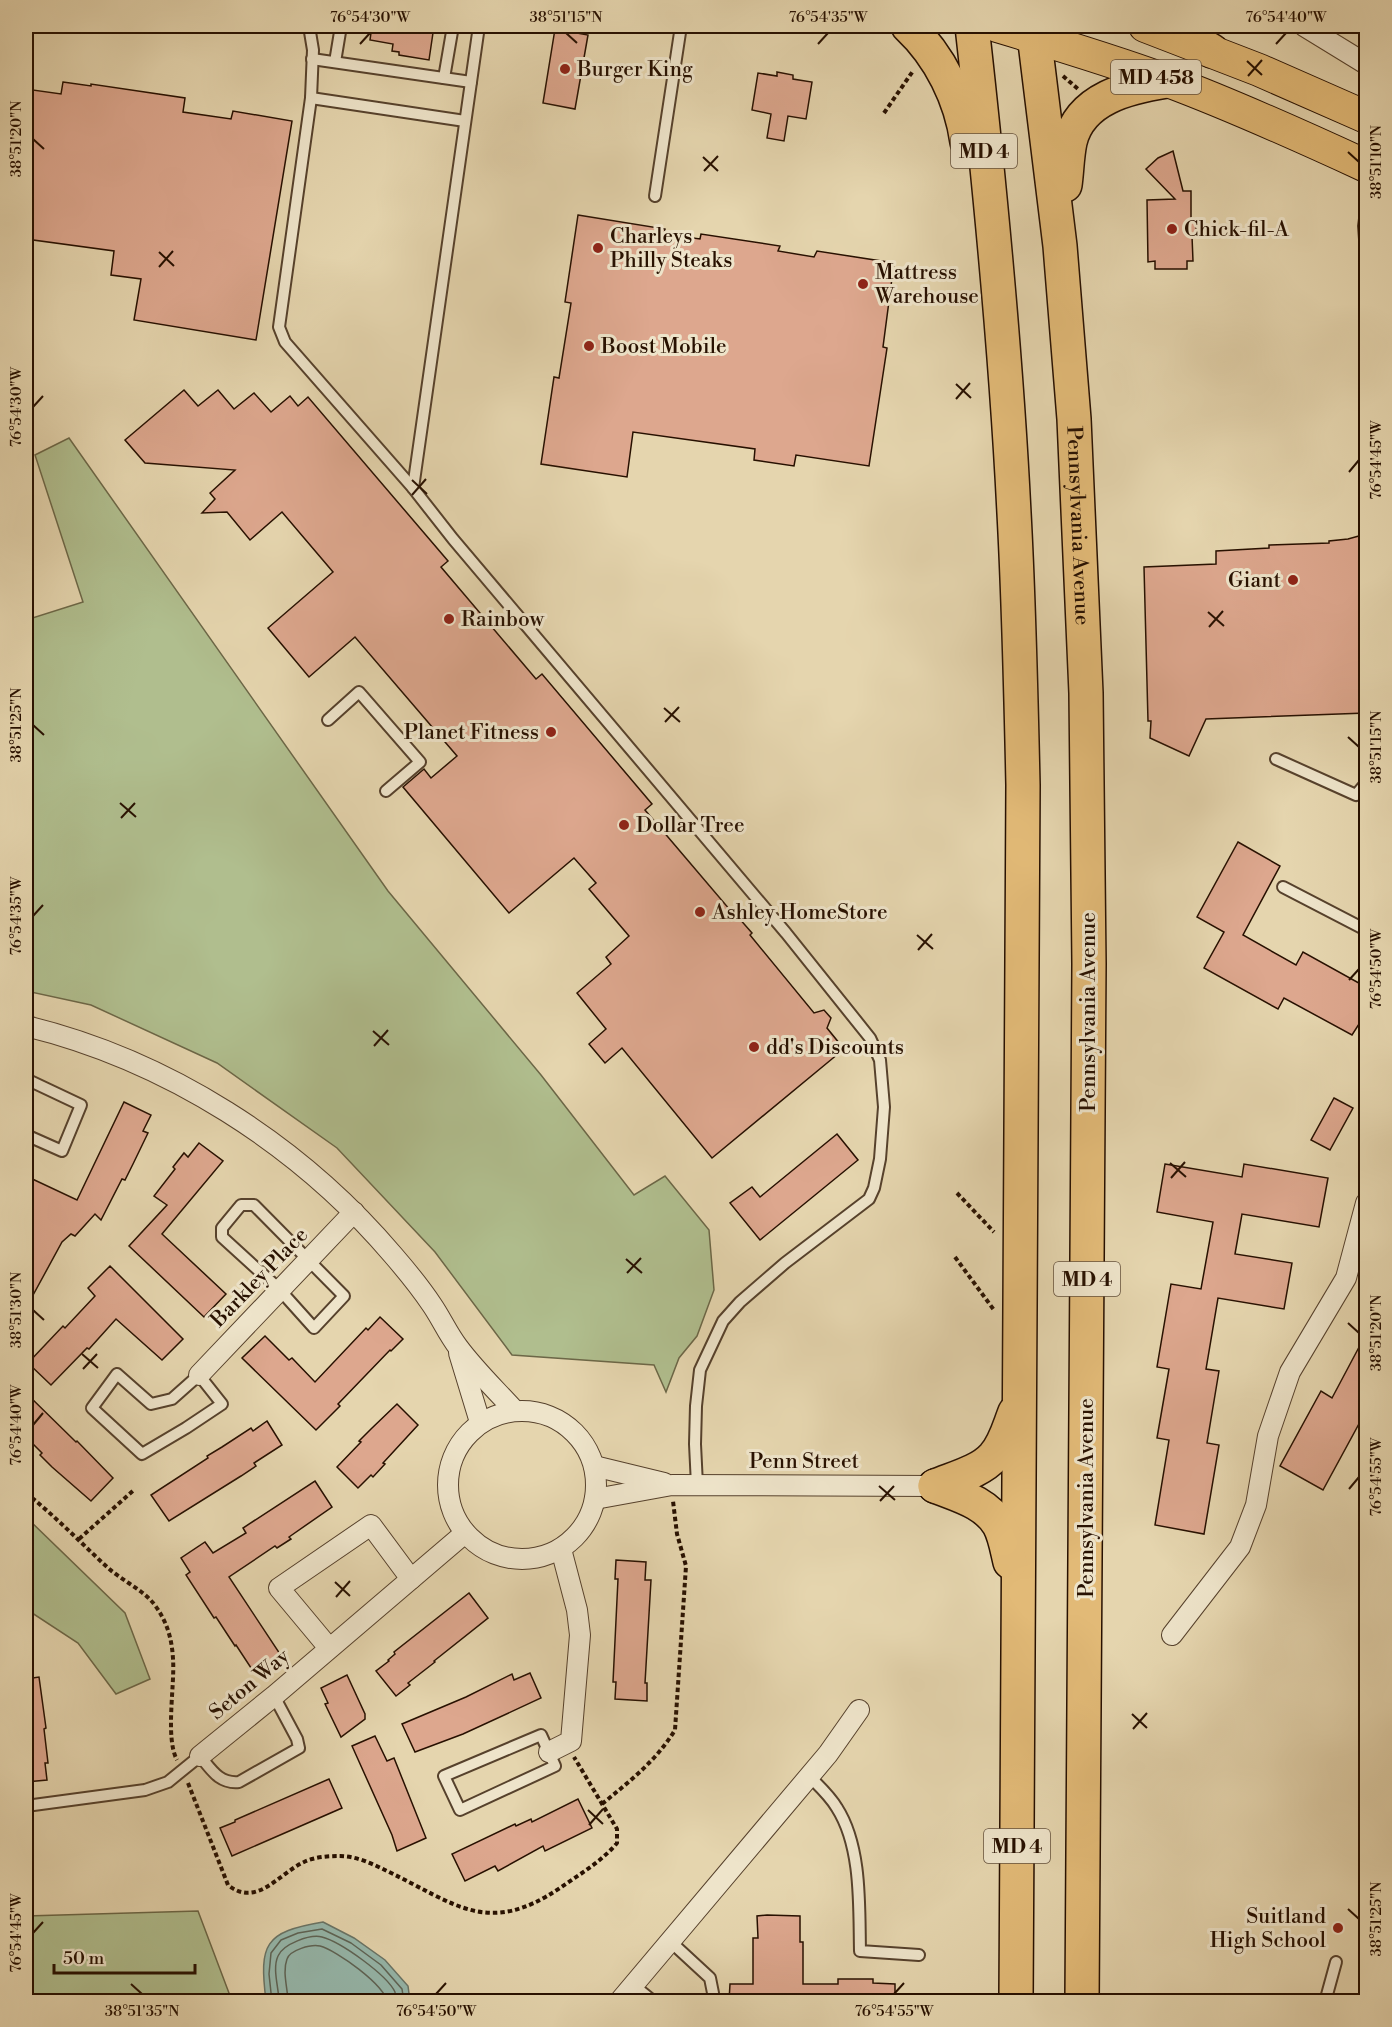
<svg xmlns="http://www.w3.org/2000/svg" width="1392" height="2027" viewBox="0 0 1392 2027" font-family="'Libre Bodoni',serif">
<rect width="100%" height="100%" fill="#e5d5ae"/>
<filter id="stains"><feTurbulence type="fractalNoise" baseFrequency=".00333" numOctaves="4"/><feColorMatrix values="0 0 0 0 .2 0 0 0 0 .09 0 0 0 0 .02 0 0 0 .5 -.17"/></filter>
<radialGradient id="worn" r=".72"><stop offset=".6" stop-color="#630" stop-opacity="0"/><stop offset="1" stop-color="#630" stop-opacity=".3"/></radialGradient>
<g fill="#b0be8e" stroke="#6c6747" stroke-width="1.5">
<polygon points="69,438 388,891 541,1075 634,1195 665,1176 709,1230 714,1290 697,1336 679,1358 666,1392 654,1365 512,1355 435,1252 337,1148 217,1063 91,1005 26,991 26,620 83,602 35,455"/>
<polygon points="26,1517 125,1613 150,1679 116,1694 78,1643 26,1609"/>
<polygon points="198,1911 232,2001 26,2001 26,1916"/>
</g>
<path fill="#96b8ac" stroke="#6a7567" stroke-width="1.5" d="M323,1922L354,1938L385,1960L408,1986L410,2001H266C259,1944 264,1932 323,1922Z"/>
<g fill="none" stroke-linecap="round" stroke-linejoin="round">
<g stroke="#5e6456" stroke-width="1.5">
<polyline points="272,2002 269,1974 271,1953 281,1940 298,1933 322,1929 351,1943 381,1965 402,1989 404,2002"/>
<path d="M279,2002C279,1988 272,1969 278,1956C283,1944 310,1934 322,1937C341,1942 387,1975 395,1992C395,1993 396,2001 396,2002"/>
<path d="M288,2002C288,1989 282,1972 287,1959C290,1950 311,1944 320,1946C336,1950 385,1985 387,2002"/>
</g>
</g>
<g fill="#dda78e" stroke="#271000" stroke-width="1.5">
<polygon points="372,26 434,26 429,60 399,55 399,52 392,51 393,44 370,40"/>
<polygon points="555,29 588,35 575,109 543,103"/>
<polygon points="777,72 793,75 793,79 812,82 806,119 788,116 784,141 767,138 771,114 752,110 758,73 777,76"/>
<polygon points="63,82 91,86 91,84 185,98 183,112 231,119 233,111 292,121 256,340 134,320 141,279 111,275 114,251 26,239 26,89 61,94"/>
<polygon points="1173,151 1183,191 1191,191 1191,221 1196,221 1196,236 1192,236 1193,261 1187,261 1187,269 1155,269 1155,261 1148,262 1147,200 1175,199 1146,169 1158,158"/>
<polygon points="578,215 665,229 664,234 700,239 701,234 780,246 778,251 814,257 817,251 894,263 883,347 887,348 869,466 796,455 794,466 754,460 755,449 633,432 627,477 541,464 554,377 559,378 571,303 565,302"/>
<polygon points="184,390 198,406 218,390 234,409 254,393 271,412 290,396 298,406 308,397 448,561 441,567 536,679 542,674 652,804 645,810 730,910 731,909 752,933 750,935 814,1013 824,1010 831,1018 827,1028 844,1049 712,1158 622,1048 605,1063 589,1044 606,1029 577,993 611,964 606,957 629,936 589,889 596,883 574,858 509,913 403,787 424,769 431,778 457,756 355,637 309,677 268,628 333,572 282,512 250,540 227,512 202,513 215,499 210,493 235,470 145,463 125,440"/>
<polygon points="1366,534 1366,713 1206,719 1189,756 1150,738 1151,721 1148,721 1144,567 1216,564 1216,551 1269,548 1269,545 1329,543 1329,541 1348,539"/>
<polygon points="1238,842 1280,866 1243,935 1296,965 1303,952 1366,987 1366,1028 1359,1024 1352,1035 1284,998 1278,1009 1204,968 1224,932 1197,917"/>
<polygon points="1334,1098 1353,1108 1330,1150 1311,1140"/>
<polygon points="124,1102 151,1115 143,1131 148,1133 133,1164 125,1180 122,1179 101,1220 95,1214 75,1236 71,1234 62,1242 26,1308 26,1176 77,1200"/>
<polygon points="837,1134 858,1160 760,1240 730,1203 752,1187 760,1197"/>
<polygon points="199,1143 223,1161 162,1234 226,1294 204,1317 129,1246 167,1205 154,1196 175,1169 173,1167 184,1153 188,1157"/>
<polygon points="1165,1164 1242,1177 1244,1164 1328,1178 1319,1227 1242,1214 1235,1254 1292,1263 1284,1309 1218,1298 1206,1369 1219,1371 1207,1443 1219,1445 1204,1534 1155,1525 1169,1440 1157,1438 1169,1369 1157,1367 1171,1284 1201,1289 1213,1222 1157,1212"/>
<polygon points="110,1266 183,1339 162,1360 116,1319 89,1349 87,1348 51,1385 28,1363 63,1326 65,1328 95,1296 88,1288"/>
<polygon points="380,1317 403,1339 391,1351 390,1350 338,1404 340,1406 316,1430 242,1358 265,1336 289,1360 292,1358 315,1382 366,1328 368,1330"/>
<polygon points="1366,1334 1366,1425 1360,1422 1323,1490 1280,1466 1321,1391 1332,1398"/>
<polygon points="26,1393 76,1442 77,1441 113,1478 91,1501 52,1467 40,1455 42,1453 26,1437"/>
<polygon points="397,1404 418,1425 383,1463 385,1464 373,1477 371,1475 358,1488 337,1467 361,1442 359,1441 371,1429"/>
<polygon points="267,1421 282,1445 254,1463 256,1466 241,1476 169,1521 151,1495 208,1458 207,1456 222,1447 251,1428 253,1431"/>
<polygon points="315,1481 332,1507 289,1537 291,1539 277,1548 275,1546 229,1577 282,1657 255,1674 236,1645 235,1646 216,1617 214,1618 186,1575 190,1572 181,1558 205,1542 213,1553 246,1533 243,1528"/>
<polygon points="616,1560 646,1562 645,1580 651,1580 645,1683 647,1683 647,1701 615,1699 616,1682 613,1682 618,1579 615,1579"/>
<polygon points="469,1593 488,1618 434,1661 435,1662 408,1683 410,1685 396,1696 376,1671 389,1661 388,1660 395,1654 394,1652"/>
<polygon points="530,1673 541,1698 463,1734 415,1752 402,1724 466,1697 512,1674 514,1680"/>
<polygon points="347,1675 365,1714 365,1719 341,1737 325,1704 328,1703 321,1688"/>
<polygon points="39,1677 46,1728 44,1729 48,1763 45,1763 47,1780 26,1782 26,1679"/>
<polygon points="375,1736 387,1761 394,1758 426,1838 397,1851 392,1835 352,1746"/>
<polygon points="329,1779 342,1808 232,1856 220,1828 235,1822 235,1820"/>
<polygon points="578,1799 592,1828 545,1851 543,1846 498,1871 495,1866 465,1881 452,1854 515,1824 516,1826 531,1819 532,1822"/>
<polygon points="767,1915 800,1916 800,1942 803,1942 803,1984 838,1984 838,1979 873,1979 873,1983 895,1984 895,2001 729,2001 730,1984 753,1984 753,1938 758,1938 757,1916"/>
</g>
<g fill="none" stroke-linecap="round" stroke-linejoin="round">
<defs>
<g id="service">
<polyline points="309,26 313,50 311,98 279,327 285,342 413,488 453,539 786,933 870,1038 880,1060 884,1107 880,1159 874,1188 869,1199 785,1263 740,1302 723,1321 700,1370 696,1406 695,1444 697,1485"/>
<polyline points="312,59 471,82"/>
<polyline points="335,62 341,26"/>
<polyline points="444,78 453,26"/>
<polyline points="311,98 465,121"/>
<polyline points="655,196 681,26"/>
<polyline points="1366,212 1364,226 1366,252"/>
<polyline points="413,488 479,26"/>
<polyline points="328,720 359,692 420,762 386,791"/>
<polyline points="1276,759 1356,795 1366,783"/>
<polyline points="1283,887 1366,930"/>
<polyline points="26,1079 81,1105 62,1151 26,1135"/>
<polygon points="241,1205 254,1205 344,1296 314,1328 279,1289 222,1237 222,1228"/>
<polygon points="117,1374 151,1404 172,1399 199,1375 222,1404 186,1428 142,1454 92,1408"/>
<polygon points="541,1735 555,1766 460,1810 444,1776"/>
<path d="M810,1777C820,1787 830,1796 837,1808C862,1847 859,1907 860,1951L919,1955"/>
<path d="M26,1806L145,1790L168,1782L200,1756C211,1769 219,1784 239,1782L299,1748L297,1739L274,1696"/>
<polyline points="671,1942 710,1978 713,1993 712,2002"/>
<polyline points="633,1985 654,2002"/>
<polyline points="1325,2002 1336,1962"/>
</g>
<g id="minor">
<polyline points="1304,26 1366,64"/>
<path d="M26,1026C166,1060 299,1144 393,1255C406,1270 420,1287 432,1305C441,1318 448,1334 458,1347C475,1370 496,1390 515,1411"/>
<polyline points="459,1353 480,1422"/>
<polyline points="199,1375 354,1212"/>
<circle cx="522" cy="1485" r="74"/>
<polyline points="594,1466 664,1483"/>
<polyline points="595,1499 672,1485 935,1486"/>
<polyline points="1172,1635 1240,1547 1256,1505 1268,1436 1290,1372 1346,1278 1366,1203"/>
<polyline points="329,1648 279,1588 371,1525 411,1579"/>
<polyline points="549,1752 571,1741 580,1635 577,1610 561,1549"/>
<polyline points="200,1756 274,1696 465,1533"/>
<polyline points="619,2002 828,1754 859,1710"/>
</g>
<g id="primary">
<path d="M997,26C1054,43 1111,60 1168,81C1235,106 1301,136 1366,166"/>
<polyline points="1145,26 1259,70 1366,117"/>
</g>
<g id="trunk">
<path d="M908,26C940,56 961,99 967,142"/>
<path d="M972,26C990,187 1006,351 1014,513C1019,604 1021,694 1023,785L1016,2002"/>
<path id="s1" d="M1033,26L1060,246L1074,419L1086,693L1089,964L1082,2002"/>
<polyline points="1170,26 1212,51"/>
<path d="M1065,185C1067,171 1067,156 1070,142C1080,98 1129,87 1167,81"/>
<path d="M935,1486C957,1495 986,1502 999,1525C1005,1536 1007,1550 1010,1562"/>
<path d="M935,1486C954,1478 980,1472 994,1456C1005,1444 1009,1427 1015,1412"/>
</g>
</defs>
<use href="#service" stroke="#56412c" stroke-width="14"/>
<use href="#minor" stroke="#56412c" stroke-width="22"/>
<use href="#primary" stroke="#271000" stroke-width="34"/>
<use href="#trunk" stroke="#271000" stroke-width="36"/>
<g stroke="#271000" stroke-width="4" stroke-dasharray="4.5 3" stroke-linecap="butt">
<polyline points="1063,76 1078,89"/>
<polyline points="884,113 913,71"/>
<polyline points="957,1193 994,1232"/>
<polyline points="955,1257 994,1310"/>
<path d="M26,1493C55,1516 80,1542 107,1567C121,1580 142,1589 154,1604C167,1621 172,1639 173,1659C175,1685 165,1738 177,1760"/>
<polyline points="79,1539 134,1490"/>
<path d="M188,1783L228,1885C257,1908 278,1874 304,1862C314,1857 328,1856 340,1856C356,1856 373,1864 387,1871C456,1904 487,1937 560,1888C580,1874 601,1862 617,1843V1829L574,1757"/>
<path d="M602,1804C630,1781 656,1761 675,1730L686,1566L677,1534L673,1501"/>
</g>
<use href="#service" stroke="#eee4ca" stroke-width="10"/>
<use href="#minor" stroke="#eee4ca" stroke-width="20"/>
<use href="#primary" stroke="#e2ba77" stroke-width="32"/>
<use href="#trunk" stroke="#e2ba77" stroke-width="33"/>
</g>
<path fill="none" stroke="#271000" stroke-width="2" d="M566,33L577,43M360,44L370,33M818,44L828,33M1276,44L1286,33M1247,61L1262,75M1248,76L1262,60M33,139L44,149M1348,152L1359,162M703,157L718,171M704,171L718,156M159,252L174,266M159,267L173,251M956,384L971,398M956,399L970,383M33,407L43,396M1349,472L1359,460M412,480L427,494M412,495L426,479M1208,612L1224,626M1209,627L1223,611M664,708L680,722M665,722L679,707M33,725L44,735M1348,737L1359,747M120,803L136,817M121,818L135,803M33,916L43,905M917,935L933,949M918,950L932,934M1349,980L1359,969M373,1031L389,1045M374,1046L388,1030M1170,1163L1186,1177M1171,1178L1185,1162M626,1259L642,1273M627,1273L641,1258M33,1310L44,1320M1348,1323L1359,1333M82,1354L98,1368M83,1369L97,1354M33,1425L43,1413M879,1486L895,1500M1349,1489L1359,1477M880,1501L894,1486M335,1582L350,1596M336,1597L350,1581M1132,1714L1147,1728M1133,1729L1147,1713M588,1810L603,1824M589,1825L603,1809M1348,1909L1359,1919M33,1933L43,1922M131,1984L142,1994M436,1994L446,1983M894,1994L904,1983"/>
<g fill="#8f2418" stroke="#eee4ca" stroke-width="2">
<circle cx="565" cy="69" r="6"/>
<circle cx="1172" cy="229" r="6"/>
<circle cx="598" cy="248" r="6"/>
<circle cx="863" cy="284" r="6"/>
<circle cx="589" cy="346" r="6"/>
<circle cx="1293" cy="580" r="6"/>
<circle cx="449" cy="619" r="6"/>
<circle cx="551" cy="732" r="6"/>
<circle cx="624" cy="825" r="6"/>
<circle cx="700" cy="912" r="6"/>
<circle cx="754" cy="1047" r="6"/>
<circle cx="1338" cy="1928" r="6"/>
</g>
<g text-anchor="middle" stroke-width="6" stroke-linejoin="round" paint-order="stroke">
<g fill="#eee4ca" stroke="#63503d" stroke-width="1.5">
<rect x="1111" y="60" width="90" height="34" rx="4.5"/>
<rect x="951" y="134" width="66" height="34" rx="4.5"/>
<rect x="1054" y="1262" width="66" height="34" rx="4.5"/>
<rect x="984" y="1829" width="66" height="34" rx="4.5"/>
</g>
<g font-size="20" font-weight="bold" fill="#271000">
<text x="1156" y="84">MD 458</text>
<text x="984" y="158">MD 4</text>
<text x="1087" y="1286">MD 4</text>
<text x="1017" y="1853">MD 4</text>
</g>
<g font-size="21" fill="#271000" stroke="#eee4ca" text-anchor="start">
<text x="577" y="76">Burger King</text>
<text x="1184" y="236">Chick-fil-A</text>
<text x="610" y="243">Charleys<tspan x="610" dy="24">Philly Steaks</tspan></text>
<text x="875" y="279">Mattress<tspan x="875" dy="24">Warehouse</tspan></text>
<text x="601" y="353">Boost Mobile</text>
<text x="1281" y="587" text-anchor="end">Giant</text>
<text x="461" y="626">Rainbow</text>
<text x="539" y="739" text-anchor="end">Planet Fitness</text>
<text x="636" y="832">Dollar Tree</text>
<text x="712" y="919">Ashley HomeStore</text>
<text x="766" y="1054">dd's Discounts</text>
<text x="1326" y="1923" text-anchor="end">Suitland<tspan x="1326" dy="24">High School</tspan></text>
</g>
<g font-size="21" fill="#271000" stroke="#eee4ca">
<text dy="7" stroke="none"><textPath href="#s1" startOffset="502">Pennsylvania Avenue</textPath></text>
<text transform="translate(1088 1012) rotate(-90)" y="7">Pennsylvania Avenue</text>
<text transform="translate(259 1277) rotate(-46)" y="7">Barkley Place</text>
<text x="804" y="1468">Penn Street</text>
<text transform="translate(1086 1498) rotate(-90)" y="7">Pennsylvania Avenue</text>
<text transform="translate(249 1684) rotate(-40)" y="7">Seton Way</text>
</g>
</g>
<rect width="1392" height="2027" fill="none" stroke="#e5d5ae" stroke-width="66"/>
<path d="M54 1964v9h141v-9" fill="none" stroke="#271000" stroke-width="3"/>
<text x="63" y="1964" font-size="18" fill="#271000" stroke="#eee4ca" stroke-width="4.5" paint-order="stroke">50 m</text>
<rect x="33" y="33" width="1326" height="1961" fill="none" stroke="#271000" stroke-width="2"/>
<g font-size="15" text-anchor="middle" fill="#271000">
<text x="370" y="22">76°54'30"W</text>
<text x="566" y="22">38°51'15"N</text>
<text x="828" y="22">76°54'35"W</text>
<text x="1286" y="22">76°54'40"W</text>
<text transform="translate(16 139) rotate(-90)" y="5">38°51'20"N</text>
<text transform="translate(1376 162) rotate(-90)" y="5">38°51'10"N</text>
<text transform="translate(16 407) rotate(-90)" y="5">76°54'30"W</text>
<text transform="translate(1376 460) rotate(-90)" y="5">76°54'45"W</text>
<text transform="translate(16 725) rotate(-90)" y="5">38°51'25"N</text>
<text transform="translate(1376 747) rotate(-90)" y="5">38°51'15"N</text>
<text transform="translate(16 916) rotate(-90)" y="5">76°54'35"W</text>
<text transform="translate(1376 969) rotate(-90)" y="5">76°54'50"W</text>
<text transform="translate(16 1310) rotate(-90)" y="5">38°51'30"N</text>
<text transform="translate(1376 1333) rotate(-90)" y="5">38°51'20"N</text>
<text transform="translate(16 1425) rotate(-90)" y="5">76°54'40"W</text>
<text transform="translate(1376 1477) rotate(-90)" y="5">76°54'55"W</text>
<text transform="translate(1376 1919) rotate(-90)" y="5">38°51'25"N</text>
<text transform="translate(16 1933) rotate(-90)" y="5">76°54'45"W</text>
<text x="142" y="2016">38°51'35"N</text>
<text x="436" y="2016">76°54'50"W</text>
<text x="894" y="2016">76°54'55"W</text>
</g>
<rect width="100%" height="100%" filter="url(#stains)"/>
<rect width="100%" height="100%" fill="url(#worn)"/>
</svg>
